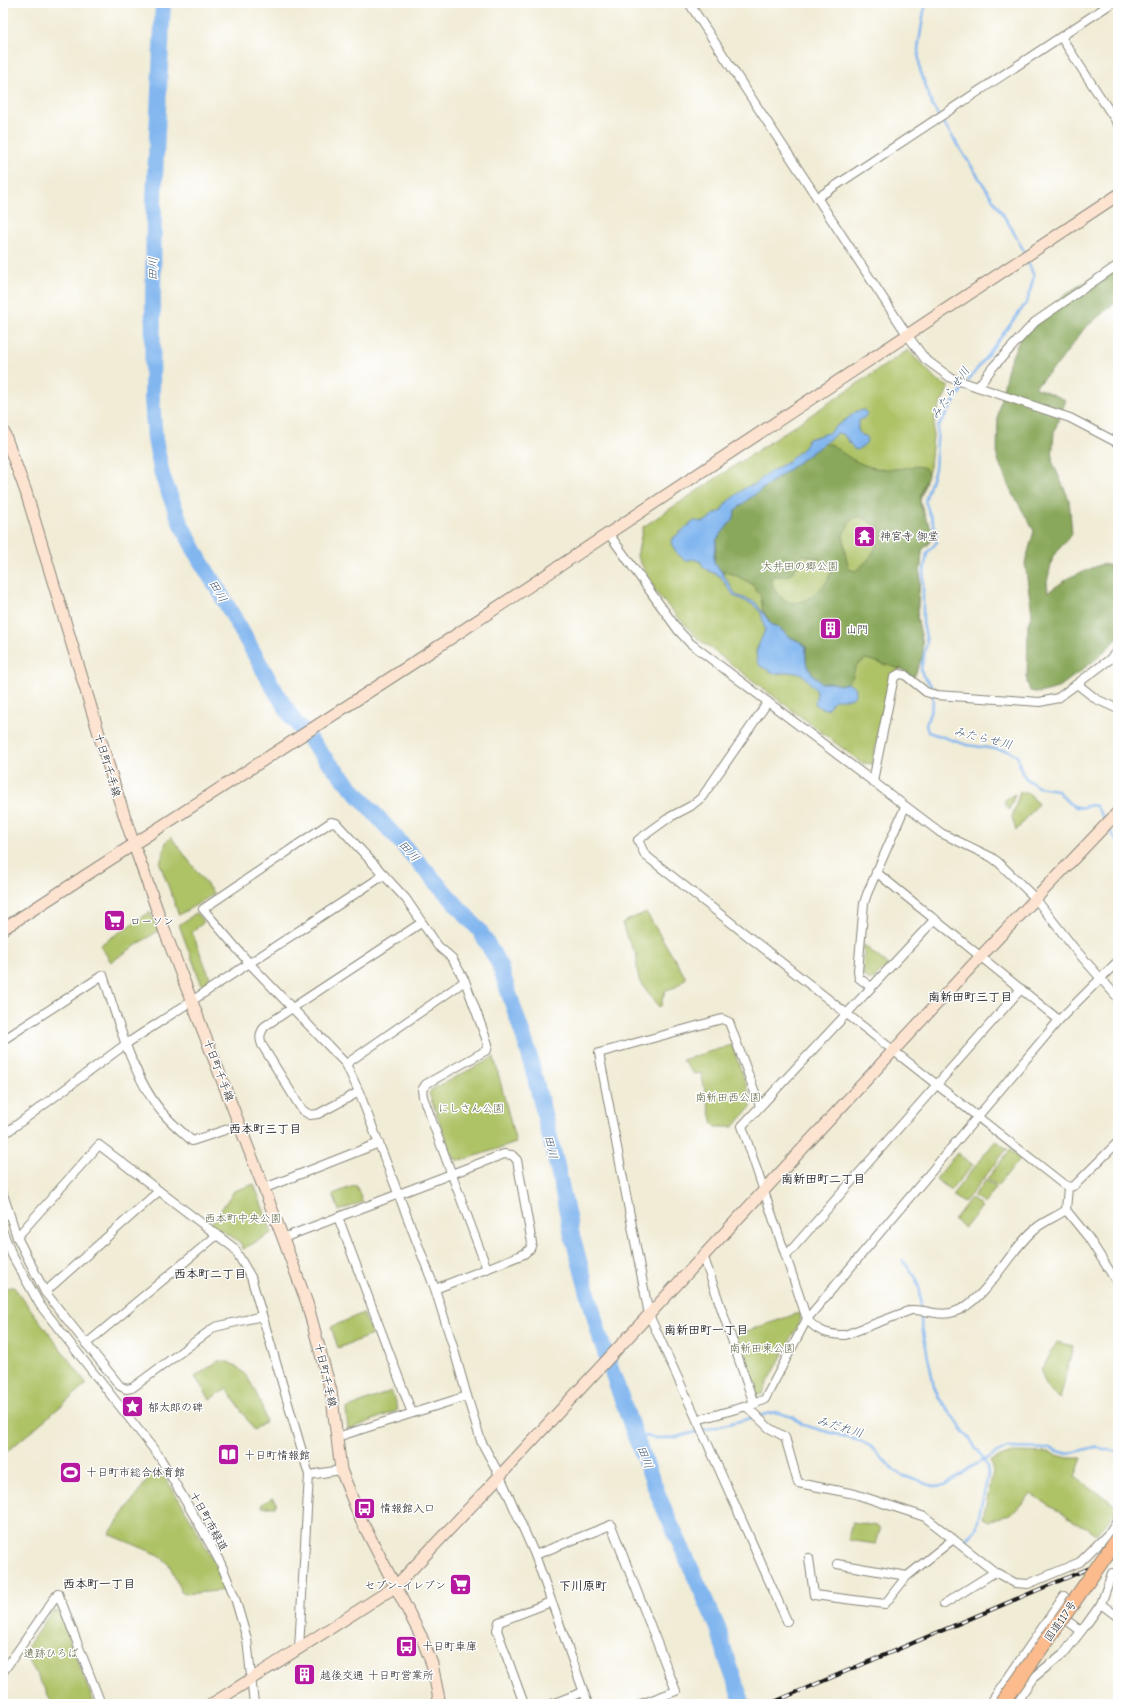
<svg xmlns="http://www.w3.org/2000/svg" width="1121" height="1707" viewBox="0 0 1121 1707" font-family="'Comic Neue','Klee One',sans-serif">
<rect width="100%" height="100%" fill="#fff"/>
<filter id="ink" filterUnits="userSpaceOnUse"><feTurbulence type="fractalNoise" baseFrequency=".025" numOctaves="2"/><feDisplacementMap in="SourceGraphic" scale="8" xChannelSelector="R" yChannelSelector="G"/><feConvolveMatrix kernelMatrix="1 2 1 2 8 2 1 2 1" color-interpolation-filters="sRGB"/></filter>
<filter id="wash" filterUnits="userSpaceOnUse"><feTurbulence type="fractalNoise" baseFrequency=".012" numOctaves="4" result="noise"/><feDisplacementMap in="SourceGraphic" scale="16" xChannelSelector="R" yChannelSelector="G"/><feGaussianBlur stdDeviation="0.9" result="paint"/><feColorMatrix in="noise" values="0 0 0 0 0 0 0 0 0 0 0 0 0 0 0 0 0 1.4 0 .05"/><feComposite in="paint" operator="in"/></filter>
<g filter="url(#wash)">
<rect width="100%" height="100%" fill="#f1ecd6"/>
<g fill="#aec266" stroke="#656f41">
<polygon points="908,350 938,381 949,387 935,416 930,467 920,501 932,536 930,543 922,550 917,617 922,640 923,655 914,677 901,669 891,674 872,764 862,763 698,639 658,595 637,556 643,527"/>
<polygon points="1020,792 1030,794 1038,804 1016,831 1012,817"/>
<polygon points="1015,794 1009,810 1004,802 1006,799"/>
<polygon points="171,837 214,894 179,915 160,864 166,842"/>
<polygon points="150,912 158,931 111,962 100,945"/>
<polygon points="646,912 686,978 676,987 666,990 662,999 662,1005 659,1007 639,980 637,968 637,956 626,936 622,923"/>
<polygon points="196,913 204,922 192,932 212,983 203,988 179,925"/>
<polygon points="864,945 888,965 873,980 869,980 863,975"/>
<polygon points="732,1045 752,1101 751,1107 733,1127 716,1127 713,1124 701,1073 694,1074 682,1060"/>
<polygon points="494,1057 516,1143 460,1161 453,1158 429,1094 431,1090"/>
<polygon points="996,1140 1007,1149 964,1203 952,1195"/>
<polygon points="1010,1150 1020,1159 997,1186 987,1179"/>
<polygon points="957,1153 973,1165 951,1190 936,1179"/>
<polygon points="986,1180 996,1188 984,1204 973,1196"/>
<polygon points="254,1184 272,1233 243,1249 240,1242 211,1224 234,1191"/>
<polygon points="356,1185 363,1202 339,1211 333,1194"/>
<polygon points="971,1198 982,1207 965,1228 954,1220"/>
<polygon points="14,1287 87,1384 3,1455 3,1288"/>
<polygon points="363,1313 372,1335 338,1348 331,1327"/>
<polygon points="799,1313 801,1319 762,1394 755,1395 735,1335"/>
<path d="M1057,1342L1073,1346L1060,1399C1049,1393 1044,1382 1041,1371Z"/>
<path d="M218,1361C246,1359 260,1399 266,1421L254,1430L227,1389L210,1399L195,1377Z"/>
<polygon points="391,1391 398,1410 348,1430 346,1409"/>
<polygon points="1014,1452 1050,1453 1068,1458 1082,1458 1075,1477 1118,1507 1097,1535 1031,1494 1011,1515 996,1518 989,1521 983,1518 993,1472 990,1461"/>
<path d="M158,1471L162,1473C187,1510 208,1549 227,1590L185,1594L181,1592L169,1564L159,1555L109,1534L152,1473Z"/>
<polygon points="272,1498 277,1502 275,1507 262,1507 262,1504"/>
<polygon points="852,1522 877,1526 880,1530 876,1544 848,1540"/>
<polygon points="53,1611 59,1612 94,1704 53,1704 24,1652 51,1612"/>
</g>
<g fill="#8aa85b" stroke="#53623c" fill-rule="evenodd">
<polygon points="1118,263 1118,300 1084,329 1058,364 1035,387 1066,400 1054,432 1052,461 1069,499 1072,534 1053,556 1047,582 1048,592 1070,577 1102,564 1118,567 1118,638 1100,656 1058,688 1040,693 1030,691 1027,682 1028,624 1032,614 1025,563 1034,531 1008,485 997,457 998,411 1009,363 1022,334 1065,294"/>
<path d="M823,444H831C852,461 868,471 897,469C907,468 915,464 925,468L928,475C925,483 919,495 920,503C923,524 944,530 922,550L917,617L922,640L923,655L914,677L901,669L866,659L856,666L852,678L847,683L839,685L833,683L821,684C807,668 805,668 806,647L800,642L788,636L778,627L772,625L763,611L761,597L752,584L733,574L722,572L714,563L717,539L734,518L735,511L746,501ZM861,517L877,526C883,543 869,562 855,571L849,569L846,558L843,535L852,518ZM803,555L820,559L831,570C829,581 825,584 818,591C799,610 777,606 771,579L773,576C778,576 785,577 789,575C798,572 796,559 803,555Z"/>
</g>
<path fill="#81b6ef" stroke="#4e6986" d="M865,410L867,414L864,418L860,420C857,425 857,431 861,435L866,436L868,439L866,443L858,450L854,449L843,434L837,433L834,436L746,501L735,511L734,518L717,539L714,553V563L722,572L736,595L755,602L772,625L778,627L788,636L800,642L806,647C805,668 807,668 821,683H833L839,685L847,683L856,688C856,706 843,695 834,701C831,703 829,707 827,709C821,709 818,707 815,703L817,693L816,690L802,674L789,672L776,674L760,666L757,661L756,651L765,630L761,613L754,605L734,596L720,576L709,571L703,567L701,562L693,559L685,561L676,552L671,543L672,539L694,521L704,522L715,514L721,511L726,503L746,487L756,484L767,473L788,462L804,447L808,439L828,433L857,411Z"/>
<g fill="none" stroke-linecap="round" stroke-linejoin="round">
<g stroke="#81b6ef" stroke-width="2.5">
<polyline points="927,3 924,11 918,49 920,70 933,107 1009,224 1025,253"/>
<polyline points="968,381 1027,302 1034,276 1027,260"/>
<path d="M965,385L938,427L935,469L925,501L936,531L937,542L927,553L923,578V623L927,642L921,669L923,676L931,685L933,703L926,725L928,732L967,745L1009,751L1017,756L1022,773L1028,780L1038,787L1057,790C1064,798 1072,810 1084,807C1089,806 1091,804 1096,806L1105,821"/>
<polyline points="1108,828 1118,842"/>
<polyline points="902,1260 915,1276 920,1291 921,1322 934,1387 939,1398 980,1453 987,1467 988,1475 976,1529 965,1540"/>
<polyline points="634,1433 654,1438 673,1438 775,1412 793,1417 803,1425 860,1441 870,1446 894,1470 901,1475 933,1486 945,1485 973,1466 1007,1448 1051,1449 1068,1454 1095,1447 1118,1452"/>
</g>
<polyline stroke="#81b6ef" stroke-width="16" points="163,3 154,200 152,400 155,439 162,475 181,524 201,562 219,591 273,687 292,718 324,757 480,931 499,964 528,1050 557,1166 571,1231 601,1341 634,1433 661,1502 718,1628 727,1660 743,1704"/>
</g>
</g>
<g filter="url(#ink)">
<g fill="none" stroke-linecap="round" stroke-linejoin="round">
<defs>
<g id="street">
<polyline points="689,3 908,336 925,359 951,378 1070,418 1118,443"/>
<polyline points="1061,37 1118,124"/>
<polyline points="817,198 1112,3"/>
<polyline points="978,387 993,367 1035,322 1118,265"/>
<polyline points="609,534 678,630 690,643 941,833 991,857 998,862 1035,898 1074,948 1118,998"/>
<polyline points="1077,684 1096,699 1118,709"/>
<path d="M768,702L702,797L691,806L670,817L638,840L645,855L1063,1184C1068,1187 1070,1188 1075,1185L1118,1142"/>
<polyline points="873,781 894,677 899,674 905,675 926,692 936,695 1040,702 1058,698 1109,660 1118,650"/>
<polyline points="876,872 1059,1020"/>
<path d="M935,919L742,1126L807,1319C817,1332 830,1335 845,1335L911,1310C926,1309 939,1317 954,1312C987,1301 1008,1251 1035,1229C1044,1221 1056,1217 1066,1210"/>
<polyline points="871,987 859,978 858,971 864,903 867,894 905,807"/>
<path d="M3,1040L103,975C117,1018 132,1076 161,1111C170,1122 181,1131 192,1141L240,1125"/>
<polyline points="346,1064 465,981"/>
<path d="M359,1092L318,1114L310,1115L302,1110L262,1045C259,1037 260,1033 265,1026L421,923"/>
<polyline points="760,1106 729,1022 722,1019 599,1053 649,1315 697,1420 787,1621"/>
<polyline points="3,1135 126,1044 384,875"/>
<polyline points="1068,1187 1066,1210 1088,1237 1118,1284"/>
<polyline points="265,1188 379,1143"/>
<polyline points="3,1194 17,1237 45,1292 120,1386 126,1389 132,1388 215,1327 262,1316"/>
<polyline points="338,1217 412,1413"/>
<polyline points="3,1232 12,1255 40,1305 159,1456 203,1531 221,1564 235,1598 247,1639 254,1704"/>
<polyline points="17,1237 99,1145 234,1248 251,1277 309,1475 299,1648"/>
<polyline points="283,1238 504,1154 512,1155 517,1160 532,1243 530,1249 524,1254 435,1289"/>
<polyline points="703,1255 754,1404"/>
<polyline points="786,1256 1021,989"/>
<polyline points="487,1269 423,1097 422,1090 426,1084 487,1050 488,1044 465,981 452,958 438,946 406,899 336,823 331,822 203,909 250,964 346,1064 359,1092 435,1289 452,1343 467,1396 481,1441 500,1476 535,1555 588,1704"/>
<polyline points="45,1292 159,1191"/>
<polyline points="86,1344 216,1236"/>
<polyline points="746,1406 769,1428 785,1437 798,1483 855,1494 925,1517 995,1572 1015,1583 1028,1584 1080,1562 1109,1533 1118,1519"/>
<polyline points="697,1420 754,1404 765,1399 807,1319 1059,1020 1118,961"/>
<polyline points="337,1437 467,1396"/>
<polyline points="309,1475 341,1470"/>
<polyline points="535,1555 611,1525 676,1691 641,1704"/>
<polyline points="809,1558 814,1595 885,1604 906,1577 952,1540"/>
<polyline points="837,1564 907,1576"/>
<polyline points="58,1593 101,1704"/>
<polyline points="944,1604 995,1572"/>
<polyline points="1101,1604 1118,1617"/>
<polyline points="1061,1616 1081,1631"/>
<polyline points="3,1672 58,1593"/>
<polyline points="524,1704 497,1630 499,1622 551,1602"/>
<polyline points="552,1704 583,1692"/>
<polyline points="990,1704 1064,1596"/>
<polyline points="1015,1704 1033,1678 1065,1652 1086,1625 1101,1604 1112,1573"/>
</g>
<g id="secondary">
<polyline points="3,430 26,492 115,787 134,845 165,932 283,1238 307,1303 331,1391 341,1470 360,1518 421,1636 432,1664 440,1704"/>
<polyline points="3,929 418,660 1118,195"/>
<polyline points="212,1704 395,1587 494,1482 981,956 1118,812"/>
</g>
</defs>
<use href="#street" stroke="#868479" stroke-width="10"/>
<use href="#secondary" stroke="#868479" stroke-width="13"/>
<use href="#street" stroke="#fff" stroke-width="8"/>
<use href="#secondary" stroke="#fde4d1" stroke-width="11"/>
<defs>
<polyline id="rail" points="769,1704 1118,1556"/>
</defs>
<use href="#rail" stroke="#1c1c1c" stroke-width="4"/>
<use href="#rail" stroke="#fff" stroke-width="2.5" stroke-dasharray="8" stroke-linecap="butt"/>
<defs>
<polyline id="highway-bridge" points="1002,1704 1118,1538"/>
</defs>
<use href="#highway-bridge" stroke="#868479" stroke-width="16" stroke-linecap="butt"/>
<use href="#highway-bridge" stroke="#fbbb8c" stroke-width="14"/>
</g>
</g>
<defs>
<symbol id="temple-square" viewBox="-11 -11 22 22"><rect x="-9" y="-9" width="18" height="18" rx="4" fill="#b5179e" stroke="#fff"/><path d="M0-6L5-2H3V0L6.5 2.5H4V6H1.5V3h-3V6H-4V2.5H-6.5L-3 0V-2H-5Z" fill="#fff"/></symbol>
<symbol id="building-square" viewBox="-11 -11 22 22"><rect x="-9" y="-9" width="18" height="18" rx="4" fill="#b5179e" stroke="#fff"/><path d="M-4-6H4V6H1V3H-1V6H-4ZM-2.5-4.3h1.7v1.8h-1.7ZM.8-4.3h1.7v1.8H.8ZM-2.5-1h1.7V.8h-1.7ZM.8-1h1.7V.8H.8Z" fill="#fff"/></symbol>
<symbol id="supermarket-square" viewBox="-11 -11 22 22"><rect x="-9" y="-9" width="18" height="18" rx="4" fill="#b5179e" stroke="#fff"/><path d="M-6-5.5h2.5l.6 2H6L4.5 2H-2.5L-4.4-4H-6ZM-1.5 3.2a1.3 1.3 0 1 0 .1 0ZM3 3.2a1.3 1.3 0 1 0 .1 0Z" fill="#fff"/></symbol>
<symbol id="sight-square" viewBox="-11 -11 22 22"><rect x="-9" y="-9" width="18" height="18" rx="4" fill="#b5179e" stroke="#fff"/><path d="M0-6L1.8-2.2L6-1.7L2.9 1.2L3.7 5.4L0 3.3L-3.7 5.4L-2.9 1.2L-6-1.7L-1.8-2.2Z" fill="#fff"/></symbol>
<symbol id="library-square" viewBox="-11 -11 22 22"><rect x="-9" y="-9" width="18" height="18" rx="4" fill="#b5179e" stroke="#fff"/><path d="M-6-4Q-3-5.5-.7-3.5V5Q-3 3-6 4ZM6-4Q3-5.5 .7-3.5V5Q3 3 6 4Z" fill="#fff"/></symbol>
<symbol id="stadium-square" viewBox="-11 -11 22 22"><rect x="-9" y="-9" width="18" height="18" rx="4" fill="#b5179e" stroke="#fff"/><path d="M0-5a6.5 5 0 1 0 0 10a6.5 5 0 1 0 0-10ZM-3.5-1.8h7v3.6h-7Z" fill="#fff"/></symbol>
<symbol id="bus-square" viewBox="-11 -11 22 22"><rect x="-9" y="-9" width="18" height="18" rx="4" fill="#b5179e" stroke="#fff"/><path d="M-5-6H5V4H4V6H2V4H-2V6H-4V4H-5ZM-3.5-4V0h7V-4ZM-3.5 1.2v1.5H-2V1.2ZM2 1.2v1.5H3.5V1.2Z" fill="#fff"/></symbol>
</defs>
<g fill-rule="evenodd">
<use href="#temple-square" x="852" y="524" width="25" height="25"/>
<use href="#building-square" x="818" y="616" width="25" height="25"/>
<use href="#supermarket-square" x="102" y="908" width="25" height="25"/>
<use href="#sight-square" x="120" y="1394" width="25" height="25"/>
<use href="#library-square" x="216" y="1442" width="25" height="25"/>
<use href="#stadium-square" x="58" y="1460" width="25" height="25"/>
<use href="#bus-square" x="352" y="1496" width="25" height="25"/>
<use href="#supermarket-square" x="448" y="1572" width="25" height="25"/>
<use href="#bus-square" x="394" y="1634" width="25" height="25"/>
<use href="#building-square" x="292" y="1662" width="25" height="25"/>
</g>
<g text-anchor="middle" stroke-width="3" stroke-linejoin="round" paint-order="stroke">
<g font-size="11" fill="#1c1c1c" stroke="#fff" text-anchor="start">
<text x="880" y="540">神宮寺 御堂</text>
<text x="846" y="633">山門</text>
<text x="130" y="925">ローソン</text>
<text x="148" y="1411">郁太郎の碑</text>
<text x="244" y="1459">十日町情報館</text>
<text x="86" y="1476">十日町市総合体育館</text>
<text x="380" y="1512">情報館入口</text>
<text x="446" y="1589" text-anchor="end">セブン-イレブン</text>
<text x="422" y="1650">十日町車庫</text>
<text x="320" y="1679">越後交通 十日町営業所</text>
</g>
<g font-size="11" fill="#565e3a" stroke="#fff">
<text x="800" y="570">大井田の郷公園</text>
<text x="728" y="1101">南新田西公園</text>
<text x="471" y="1112">にしさん公園</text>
<text x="243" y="1222">西本町中央公園</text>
<text x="762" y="1352">南新田東公園</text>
<text x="51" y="1657">遺跡ひろば</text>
</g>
<g font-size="11" fill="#1c1c1c" stroke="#fff">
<text transform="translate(108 765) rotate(73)" y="4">十日町千手線</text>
<text transform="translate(219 1070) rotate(69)" y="4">十日町千手線</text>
<text transform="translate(326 1375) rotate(77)" y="4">十日町千手線</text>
<text transform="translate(209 1521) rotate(61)" y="4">十日町市緑道</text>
<text transform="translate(1060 1621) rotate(-55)" y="4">国道117号</text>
</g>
<g font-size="12" font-style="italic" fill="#445a70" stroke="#fff">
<text transform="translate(153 269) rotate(-89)" y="4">田川</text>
<text transform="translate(950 393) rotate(-56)" y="4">みたらせ川</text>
<text transform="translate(218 591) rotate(60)" y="4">田川</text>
<text transform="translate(983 738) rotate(14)" y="4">みたらせ川</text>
<text transform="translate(409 851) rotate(49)" y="4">田川</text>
<text transform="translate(551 1147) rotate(77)" y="4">田川</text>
<text transform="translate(840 1427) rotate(17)" y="4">みだれ川</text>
<text transform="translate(645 1457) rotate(69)" y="4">田川</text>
</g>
<g font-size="12" font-weight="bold" fill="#1c1c1c" stroke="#fff">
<text x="970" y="1001">南新田町三丁目</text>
<text x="265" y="1133">西本町三丁目</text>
<text x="823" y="1183">南新田町二丁目</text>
<text x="210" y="1278">西本町二丁目</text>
<text x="706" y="1334">南新田町一丁目</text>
<text x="99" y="1588">西本町一丁目</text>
<text x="583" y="1590">下川原町</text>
</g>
</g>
<rect width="1121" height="1707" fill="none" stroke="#fff" stroke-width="16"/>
</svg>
